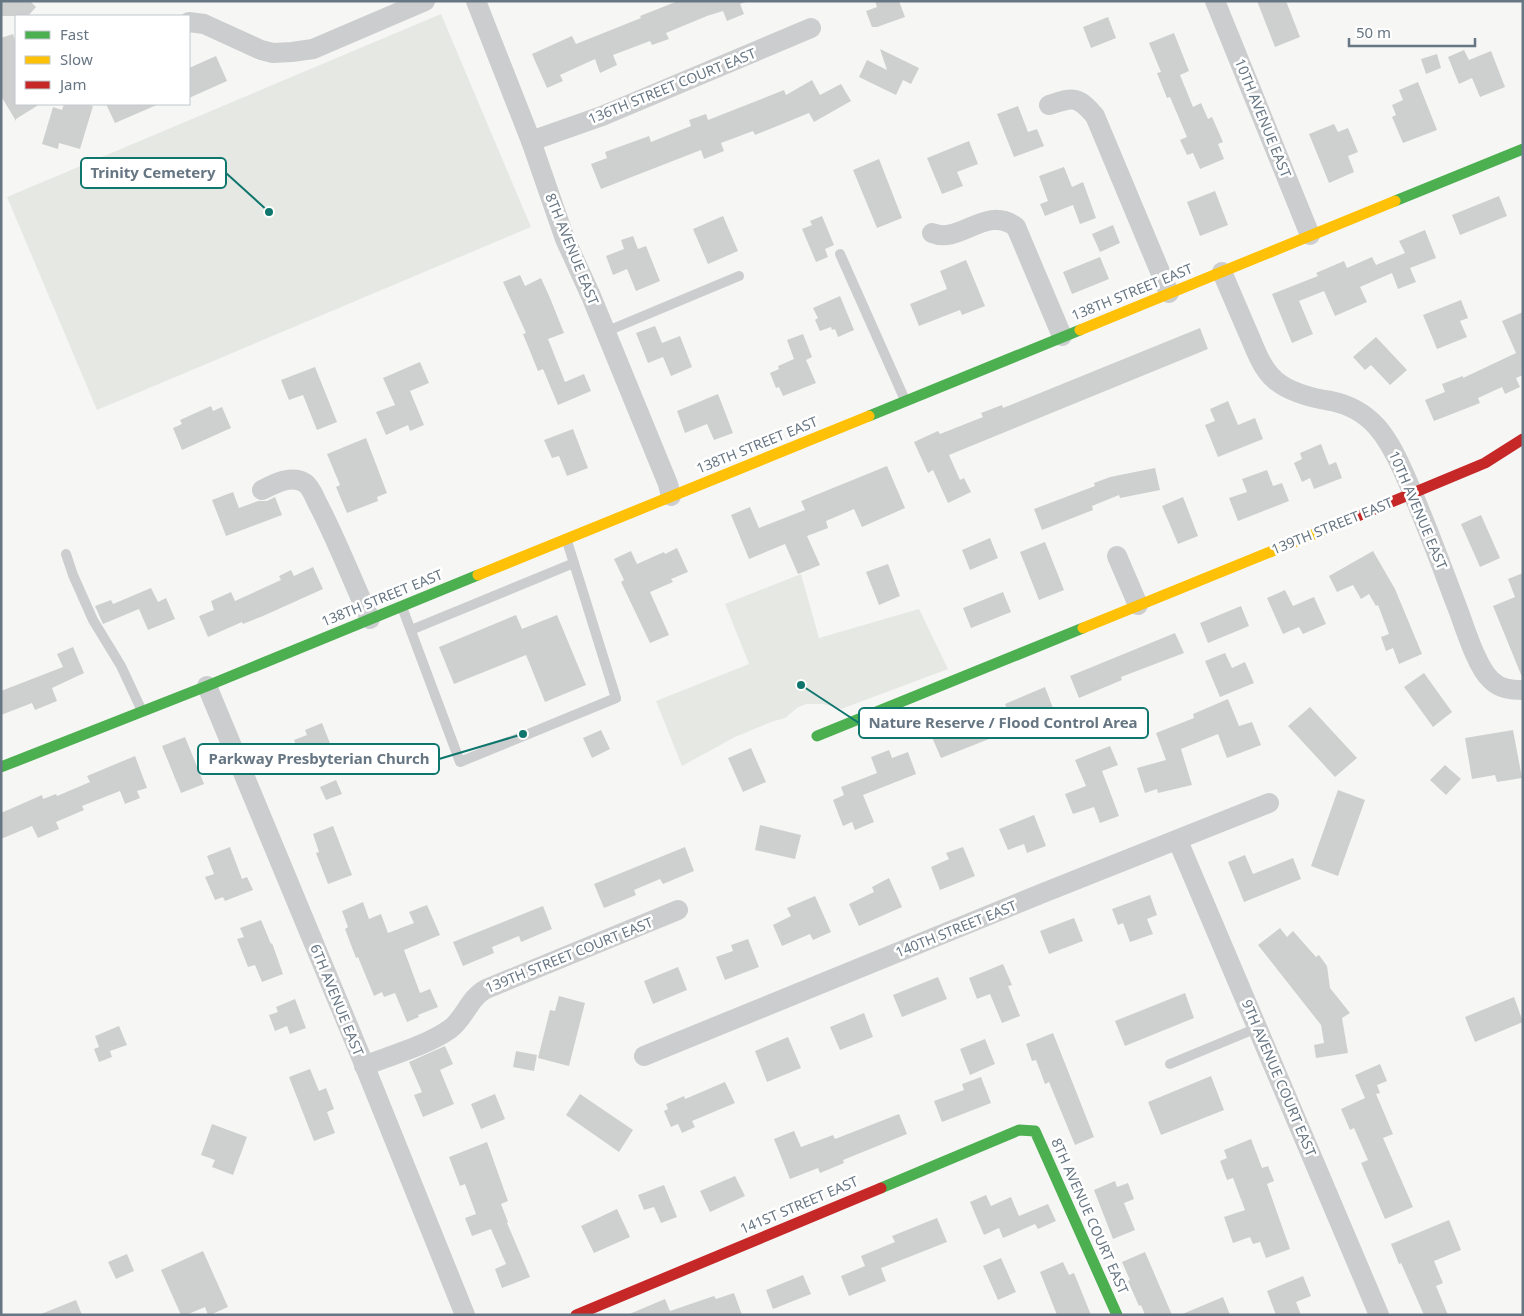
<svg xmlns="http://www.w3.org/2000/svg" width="1524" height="1316" viewBox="0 0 1524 1316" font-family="'Noto Sans',sans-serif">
<rect width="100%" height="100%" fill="#f6f6f5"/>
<g fill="#e6e9e3">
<polygon points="441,14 531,227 97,410 7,197"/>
<polygon points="801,574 819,638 919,609 948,669 841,709 823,704 806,704 797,708 785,718 771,722 735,737 682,766 656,701 749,664 725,604"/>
</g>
<g fill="#ced0d0">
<polygon points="1,1 30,1 36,7 28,16 1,16"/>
<polygon points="678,1 746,2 740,4 744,14 727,21 723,11 707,16 666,33 669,39 652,45 650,41 613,55 617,65 600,73 595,59 560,75 563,81 547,88 532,54 572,36 576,44 641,18 640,16"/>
<polygon points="875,1 899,1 905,17 877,27 872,27 866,11 877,7"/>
<polygon points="1257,1 1286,1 1300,37 1275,47"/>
<polygon points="1108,17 1116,38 1091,48 1083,27"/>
<polygon points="1174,33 1189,71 1180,75 1193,107 1201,103 1208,119 1212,117 1223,142 1218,144 1224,159 1200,169 1193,153 1187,155 1180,140 1187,137 1170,97 1167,98 1157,73 1161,72 1149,43"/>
<polygon points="13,34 16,43 16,104 40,104 16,119 16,121 1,96 1,38"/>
<polygon points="880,49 919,68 911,84 903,80 896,95 859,77 867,60 887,70"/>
<polygon points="1464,50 1469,60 1491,51 1505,87 1480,97 1472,78 1459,84 1448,57"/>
<polygon points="1437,54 1441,68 1426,74 1421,59"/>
<polygon points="216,56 227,81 189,98 189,68"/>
<polygon points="812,80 820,95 841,84 851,101 814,122 809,113 755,135 753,131 721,143 724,151 704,159 701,150 601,189 591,164 607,158 605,152 649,136 651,142 691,126 689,120 706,114 708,120 784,90 786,95"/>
<polygon points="1418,82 1437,130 1403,143 1392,117 1396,115 1392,105 1403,100 1399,90"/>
<polygon points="64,104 84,104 93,106 80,149 59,143 58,149 42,144 53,107 62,110"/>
<polygon points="106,104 159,104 115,123"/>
<polygon points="1018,106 1028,132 1037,129 1044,146 1014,157 997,114"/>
<polygon points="1334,124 1338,132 1348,128 1358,152 1348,156 1354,172 1329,183 1309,134"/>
<polygon points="969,141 978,164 957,172 963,186 942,194 927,158"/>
<polygon points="879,159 902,218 877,228 853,170"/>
<polygon points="1064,167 1072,187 1083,182 1096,218 1080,224 1073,205 1045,216 1040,204 1048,201 1039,176"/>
<polygon points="1215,191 1228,225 1200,236 1187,202"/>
<polygon points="1499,196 1507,216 1460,235 1452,215"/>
<polygon points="723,216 738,251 708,264 693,229"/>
<polygon points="822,216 834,245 825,249 828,257 816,262 802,229 812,225 810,221"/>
<polygon points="1113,225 1120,243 1100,252 1092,234"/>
<polygon points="1425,230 1436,258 1410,268 1416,282 1398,289 1392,273 1360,287 1367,302 1335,316 1324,291 1299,301 1313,334 1292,343 1272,294 1318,276 1316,273 1344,261 1347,268 1372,257 1376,265 1405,253 1399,241"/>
<polygon points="633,236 638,249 646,246 660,281 636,291 627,269 613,275 606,256 624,249 621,240"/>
<polygon points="1100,257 1109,279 1072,294 1063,272"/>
<polygon points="966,260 985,306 962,315 960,310 919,326 910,304 947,289 940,271"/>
<polygon points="520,275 525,286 541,278 550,298 564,333 548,339 565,382 584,374 591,391 558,405 543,369 538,371 523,334 526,333 503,282"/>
<polygon points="840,296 854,330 838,337 835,329 832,330 831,327 820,331 815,320 818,318 813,308"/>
<polygon points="1461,300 1468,318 1460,321 1467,337 1437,349 1423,315"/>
<polygon points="1523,312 1523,375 1516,378 1520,387 1505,394 1502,387 1478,398 1480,403 1434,421 1425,400 1445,392 1442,384 1463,376 1463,378 1516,353 1502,321"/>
<polygon points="655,326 662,343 680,336 692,367 671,376 663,357 648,363 636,333"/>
<polygon points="1200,328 1208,349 949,455 960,480 964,478 971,492 948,503 933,470 928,473 914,442 938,431 940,434 983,417 981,413 1002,405 1003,408"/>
<polygon points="803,334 812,357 806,360 816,383 783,396 779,387 776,388 770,373 779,369 778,366 794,359 787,340"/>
<polygon points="1376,337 1407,370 1390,385 1371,365 1365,370 1353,357"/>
<polygon points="420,362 429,383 410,391 424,425 410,431 408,425 386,435 376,412 395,405 383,378"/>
<polygon points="315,367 337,422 317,430 303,395 289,400 281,380"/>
<polygon points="718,394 733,433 714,440 707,424 685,433 677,411"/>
<polygon points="1228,401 1238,425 1255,418 1263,439 1218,457 1205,425 1215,421 1210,409"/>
<polygon points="211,406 213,411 222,407 231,428 182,450 173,428 182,424 180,420"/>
<polygon points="573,429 588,468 567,476 559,456 552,458 544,440"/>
<polygon points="366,438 387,493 377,497 378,501 347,513 336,487 340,485 327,454"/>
<polygon points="1321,444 1329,465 1336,462 1342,478 1314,489 1310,478 1302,482 1294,463 1302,459 1300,453"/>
<polygon points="887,466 905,508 862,527 854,509 826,521 828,528 807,536 820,565 798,574 785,544 749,559 731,515 750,507 759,528 805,510 801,501"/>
<polygon points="1155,468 1160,490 1120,498 1119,495 1092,506 1093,510 1042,530 1034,509 1095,486 1094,483 1110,477"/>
<polygon points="1267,470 1273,486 1282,483 1289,501 1238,521 1229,498 1247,492 1242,479"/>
<polygon points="233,492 239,508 258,501 267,501 275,497 282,515 226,536 212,500"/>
<polygon points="1183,497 1198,536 1178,544 1162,506"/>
<polygon points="1481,515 1500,558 1480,567 1461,524"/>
<polygon points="990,538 998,558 970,570 962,550"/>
<polygon points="1045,542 1064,590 1039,600 1020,552"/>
<polygon points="677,548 688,572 671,579 673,582 650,592 669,635 650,643 621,582 624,580 614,559 631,551 637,564 664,552 665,554"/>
<polygon points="1373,551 1395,589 1422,654 1399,664 1393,648 1386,651 1381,637 1389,634 1378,605 1376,606 1369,594 1361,599 1353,585 1337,592 1329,576"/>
<polygon points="888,564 900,596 879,605 866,572"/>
<polygon points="313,567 323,589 263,616 243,624 242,622 208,637 199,616 214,610 211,601 231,592 235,601 281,580 279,576 291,570 294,576"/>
<polygon points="1523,573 1523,677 1522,677 1493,606 1515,597 1508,579"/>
<polygon points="151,588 158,602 166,598 175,619 148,630 139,609 103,624 95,606 111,600 113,604"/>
<polygon points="1285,590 1293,606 1314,597 1326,624 1303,634 1299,627 1283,634 1267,598"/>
<polygon points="1003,592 1011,612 971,628 963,608"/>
<polygon points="1241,606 1249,626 1208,643 1200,623"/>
<polygon points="516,615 522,629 557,615 586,685 545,702 526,655 454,684 439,647"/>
<polygon points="1175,633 1184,653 1121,677 1122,680 1079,698 1070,676"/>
<polygon points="73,647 84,673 52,688 57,701 35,710 32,703 1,715 1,691 63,667 57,654"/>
<polygon points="1225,653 1232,668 1245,662 1254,683 1220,697 1205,661"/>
<polygon points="1424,673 1452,712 1433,727 1404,687"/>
<polygon points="1045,687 1053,708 1035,715 1038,724 1017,733 1005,704"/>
<polygon points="1228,699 1239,726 1252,722 1261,745 1227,758 1218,734 1181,749 1192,785 1158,793 1157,789 1145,793 1137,768 1166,760 1156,733 1194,718 1193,714"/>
<polygon points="1310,707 1357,758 1335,777 1288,726"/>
<polygon points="980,716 989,739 941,758 931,735"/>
<polygon points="322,723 335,756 321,762 318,753 302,760 294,740 307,735 305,730"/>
<polygon points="601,730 610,749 592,758 583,738"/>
<polygon points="1513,730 1522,778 1497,782 1495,775 1472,779 1465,738"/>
<polygon points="185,737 204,784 181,793 162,746"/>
<polygon points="1110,746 1118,765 1102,771 1119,816 1100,823 1094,807 1073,814 1065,794 1086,786 1075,760"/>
<polygon points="751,748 766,782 743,792 728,758"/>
<polygon points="889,750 892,758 908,752 916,774 863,795 874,822 855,830 852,822 843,826 833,800 844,795 841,787 877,773 871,757"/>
<polygon points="135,756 147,788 137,791 140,798 125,804 120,791 82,806 84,810 56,822 59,829 38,838 32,826 1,839 1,813 42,795 43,799 56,794 57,796 90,782 87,776"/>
<polygon points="1445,765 1461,779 1446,795 1430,780"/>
<polygon points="336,780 342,794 326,800 320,787"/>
<polygon points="1338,790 1365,800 1338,876 1311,866"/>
<polygon points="1034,815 1046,846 1027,853 1024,844 1008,850 999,829"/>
<polygon points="760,825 801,835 795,859 755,850"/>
<polygon points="333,826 352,875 328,884 316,853 319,852 313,834"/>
<polygon points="230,847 242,879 247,877 253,890 225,901 223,897 215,900 205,877 214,874 207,856"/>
<polygon points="685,847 694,871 663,884 660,879 634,890 636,895 604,908 594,884"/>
<polygon points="963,847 975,876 940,890 931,867 949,859 946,853"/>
<polygon points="1245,855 1253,874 1293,858 1301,879 1244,902 1228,862"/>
<polygon points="889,878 902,907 859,926 849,904 874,892 872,887"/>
<polygon points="1150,895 1157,915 1147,919 1153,934 1130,942 1123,923 1118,925 1112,909"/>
<polygon points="815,896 831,932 813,940 810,934 782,946 773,925 791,916 787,908"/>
<polygon points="363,902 369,919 381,914 388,933 414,923 409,912 427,905 440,935 404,950 420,993 430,989 438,1007 418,1015 419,1017 407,1022 395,993 384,997 382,992 374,996 358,957 356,958 345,929 348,927 342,911"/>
<polygon points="543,906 552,929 521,942 519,936 492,947 494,953 463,966 453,942"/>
<polygon points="1074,918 1083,941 1049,954 1040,931"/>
<polygon points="261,920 271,944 272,943 283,974 262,982 255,965 248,967 237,939 244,937 240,928"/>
<polygon points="1280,928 1287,937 1293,931 1316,957 1319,955 1327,966 1330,988 1350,1013 1342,1018 1348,1053 1316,1058 1314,1045 1324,1043 1321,1025 1258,945"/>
<polygon points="748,939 759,967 725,980 716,957 733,951 731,945"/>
<polygon points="1003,964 1012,985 1008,986 1020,1016 1002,1023 990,994 977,999 969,978"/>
<polygon points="678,967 687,990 653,1004 644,981"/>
<polygon points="938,977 947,999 902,1017 893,995"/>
<polygon points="1185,993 1194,1018 1125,1046 1115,1021"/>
<polygon points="559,996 585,1003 569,1066 538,1058 550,1010 555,1011"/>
<polygon points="1514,997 1523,1022 1475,1042 1465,1017"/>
<polygon points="295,999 306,1028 290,1034 287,1026 275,1031 269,1015 278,1012 276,1007"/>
<polygon points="864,1013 873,1037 840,1050 830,1027"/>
<polygon points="119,1026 127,1045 110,1051 112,1057 99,1062 94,1049 99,1047 95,1036"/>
<polygon points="1053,1033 1094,1137 1075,1145 1049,1082 1045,1084 1036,1060 1032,1061 1026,1044"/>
<polygon points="788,1037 801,1068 767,1082 755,1051"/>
<polygon points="985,1039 995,1064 970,1075 960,1049"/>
<polygon points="445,1046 453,1064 440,1070 454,1104 423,1117 414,1095 422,1092 409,1062"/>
<polygon points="516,1051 537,1055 534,1071 513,1067"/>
<polygon points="1380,1064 1387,1081 1377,1085 1380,1093 1376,1094 1393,1134 1383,1138 1413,1207 1385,1219 1361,1163 1368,1160 1354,1128 1350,1130 1341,1109 1365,1098 1355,1075"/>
<polygon points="310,1069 319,1091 326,1088 334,1109 327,1112 335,1133 314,1141 289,1077"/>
<polygon points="1211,1076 1224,1110 1161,1135 1148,1102"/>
<polygon points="981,1077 991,1103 942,1122 934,1101 964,1090 962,1084"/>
<polygon points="725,1082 735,1103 692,1121 695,1127 682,1133 678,1124 671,1127 664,1111 668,1109 666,1104 684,1096 685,1099"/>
<polygon points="495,1094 505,1119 481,1129 471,1104"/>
<polygon points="580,1094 633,1130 619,1152 566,1115"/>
<polygon points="899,1114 907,1134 843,1160 844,1163 820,1173 818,1168 790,1179 774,1139 794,1131 801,1147 833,1135 835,1139"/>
<polygon points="212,1124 247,1137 233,1175 212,1167 215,1160 201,1155"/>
<polygon points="1251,1139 1262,1168 1268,1166 1274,1181 1267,1184 1290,1249 1266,1258 1260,1242 1253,1244 1250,1237 1233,1243 1224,1217 1245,1210 1233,1178 1227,1180 1220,1161 1227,1158 1224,1150"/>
<polygon points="487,1142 508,1201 501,1204 508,1222 507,1223 530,1277 502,1288 495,1269 506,1264 491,1229 472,1236 465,1218 476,1214 465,1184 460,1186 449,1157"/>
<polygon points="735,1176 745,1196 710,1212 700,1191"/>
<polygon points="1115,1181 1117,1187 1128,1183 1134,1199 1124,1203 1135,1230 1113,1239 1094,1190"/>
<polygon points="664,1185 677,1217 661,1223 654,1207 644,1210 638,1195"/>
<polygon points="986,1195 991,1206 1011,1197 1019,1216 1048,1204 1056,1221 1038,1229 1035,1224 1003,1238 999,1228 984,1235 970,1202"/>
<polygon points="617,1209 630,1237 594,1253 581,1226"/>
<polygon points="937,1218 947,1242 881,1268 886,1281 849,1296 841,1276 865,1266 861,1256 895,1242 892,1236"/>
<polygon points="1449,1220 1461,1250 1434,1261 1443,1283 1436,1286 1448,1315 1424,1315 1401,1263 1399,1264 1391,1244"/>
<polygon points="203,1251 228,1307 210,1315 208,1315 205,1307 186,1315 181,1315 161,1270"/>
<polygon points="1145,1252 1172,1315 1145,1315 1141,1305 1139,1306 1128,1281 1130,1280 1122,1262"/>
<polygon points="127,1254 134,1271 116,1279 108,1262"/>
<polygon points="1001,1258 1016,1292 998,1300 983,1266"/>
<polygon points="1063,1262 1069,1275 1074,1273 1091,1315 1057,1315 1040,1272"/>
<polygon points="803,1275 811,1294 773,1309 766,1290"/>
<polygon points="1303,1276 1311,1296 1296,1302 1301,1315 1276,1315 1267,1291"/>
<polygon points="734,1293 742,1315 627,1315 665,1299 670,1311 714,1296 716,1299"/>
<polygon points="1223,1297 1230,1315 1180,1315"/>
<polygon points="76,1300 82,1315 42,1315 41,1314"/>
</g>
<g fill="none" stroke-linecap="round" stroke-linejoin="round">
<g stroke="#cccdce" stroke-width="10">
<polyline points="840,254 905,400"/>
<polyline points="605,332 739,276"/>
<polyline points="66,554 73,575 93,620 121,666 142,711"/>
<polyline points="402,607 460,762 616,698 567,541"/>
<polyline points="411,630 574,563"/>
<polyline points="1170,1064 1257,1028"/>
</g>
<g stroke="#cccdce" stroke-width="20">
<polyline points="476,1 531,141 565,239 591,296 668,484 671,496"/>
<polyline points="1215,1 1310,235"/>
<polyline points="189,22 204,24 261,50 273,53 292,52 313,49 425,1"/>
<path d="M1049,105C1073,97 1077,95 1095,116L1169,293"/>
<polyline points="531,141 602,116 811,28"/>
<path d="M932,233C960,245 986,204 1016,227L1062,336"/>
<path d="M1222,272C1230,291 1238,309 1246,328C1254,345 1260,367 1275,380C1290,393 1312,398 1331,401C1371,409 1388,437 1403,471C1424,517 1441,565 1459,612C1466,631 1477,667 1491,680C1500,689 1511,690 1523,690"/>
<path d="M262,490C274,484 292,474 305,483C312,488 315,499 319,506C338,543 353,582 370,619"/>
<polyline points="1117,556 1138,605"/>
<polyline points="207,686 359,1052 465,1315"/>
<polyline points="1178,841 1379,1315"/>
<polyline points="644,1056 1043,893 1269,803"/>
<path d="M364,1066C391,1055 426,1046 450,1029C465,1018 469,998 486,989L678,910"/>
</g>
<g stroke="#4caf50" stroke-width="11">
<polyline points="1395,201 1523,149"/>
<polyline points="869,416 1080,330"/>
<polyline points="817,736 1083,628"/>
<polyline points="1,767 207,686 478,575"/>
<polyline points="881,1188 1019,1130 1035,1131 1117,1315"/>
</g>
<g stroke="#ffc107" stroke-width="11">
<polyline points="1080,330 1395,201"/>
<polyline points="478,575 869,416"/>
<polyline points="1083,628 1329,528"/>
</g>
<g stroke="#c62828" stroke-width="11">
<polyline points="1329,528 1485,463 1523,439"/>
<polyline points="576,1315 881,1188"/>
</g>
</g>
<g text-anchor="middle" stroke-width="5" stroke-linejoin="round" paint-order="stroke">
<g font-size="14" fill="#677683" stroke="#fff">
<text transform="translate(672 86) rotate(-22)" y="5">136TH STREET COURT EAST</text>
<text transform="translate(1263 118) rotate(68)" y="5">10TH AVENUE EAST</text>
<text transform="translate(572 249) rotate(68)" y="5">8TH AVENUE EAST</text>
<text transform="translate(1132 292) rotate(-22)" y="5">138TH STREET EAST</text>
<text transform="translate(757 445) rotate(-22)" y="5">138TH STREET EAST</text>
<text transform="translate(1418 510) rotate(67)" y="5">10TH AVENUE EAST</text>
<text transform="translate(1332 526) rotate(-22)" y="5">139TH STREET EAST</text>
<text transform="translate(382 598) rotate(-22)" y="5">138TH STREET EAST</text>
<text transform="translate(956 929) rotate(-22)" y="5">140TH STREET EAST</text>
<text transform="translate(569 955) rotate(-22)" y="5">139TH STREET COURT EAST</text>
<text transform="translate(337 1000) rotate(68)" y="5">6TH AVENUE EAST</text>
<text transform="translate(1279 1078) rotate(67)" y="5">9TH AVENUE COURT EAST</text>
<text transform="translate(799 1205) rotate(-23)" y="5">141ST STREET EAST</text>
<text transform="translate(1090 1216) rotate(66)" y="5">8TH AVENUE COURT EAST</text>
</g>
</g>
<path fill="none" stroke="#0f766e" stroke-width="2" d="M269 212L226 173M801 685L859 723M523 734L439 759"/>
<g fill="#0f766e" stroke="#fff" stroke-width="2">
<circle cx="269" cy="212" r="5"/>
<circle cx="801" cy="685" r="5"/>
<circle cx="523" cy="734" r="5"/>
</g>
<g fill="#fff" stroke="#0f766e" stroke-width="2">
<rect x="81" y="158" width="145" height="30" rx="5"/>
<rect x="859" y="708" width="289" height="30" rx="5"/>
<rect x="198" y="744" width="241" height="30" rx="5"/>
</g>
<g font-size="15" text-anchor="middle" font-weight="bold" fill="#677683">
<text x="153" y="178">Trinity Cemetery</text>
<text x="1003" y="728">Nature Reserve / Flood Control Area</text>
<text x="319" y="764">Parkway Presbyterian Church</text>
</g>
<rect width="1524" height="1316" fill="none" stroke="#677683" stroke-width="5"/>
<rect x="15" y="15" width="175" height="90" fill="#ffffff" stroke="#c2c8cd"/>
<rect x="25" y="31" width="25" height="8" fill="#4caf50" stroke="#c2c8cd"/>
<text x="60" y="40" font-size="15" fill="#677683">Fast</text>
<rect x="25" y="56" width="25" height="8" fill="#ffc107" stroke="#c2c8cd"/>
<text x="60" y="65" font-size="15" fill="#677683">Slow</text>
<rect x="25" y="81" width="25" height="8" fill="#c62828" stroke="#c2c8cd"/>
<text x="60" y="90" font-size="15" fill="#677683">Jam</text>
<path d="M1349 38v8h126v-8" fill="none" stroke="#677683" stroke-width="2.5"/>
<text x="1356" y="38" font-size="15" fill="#677683" stroke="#ffffff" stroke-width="4" paint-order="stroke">50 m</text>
</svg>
